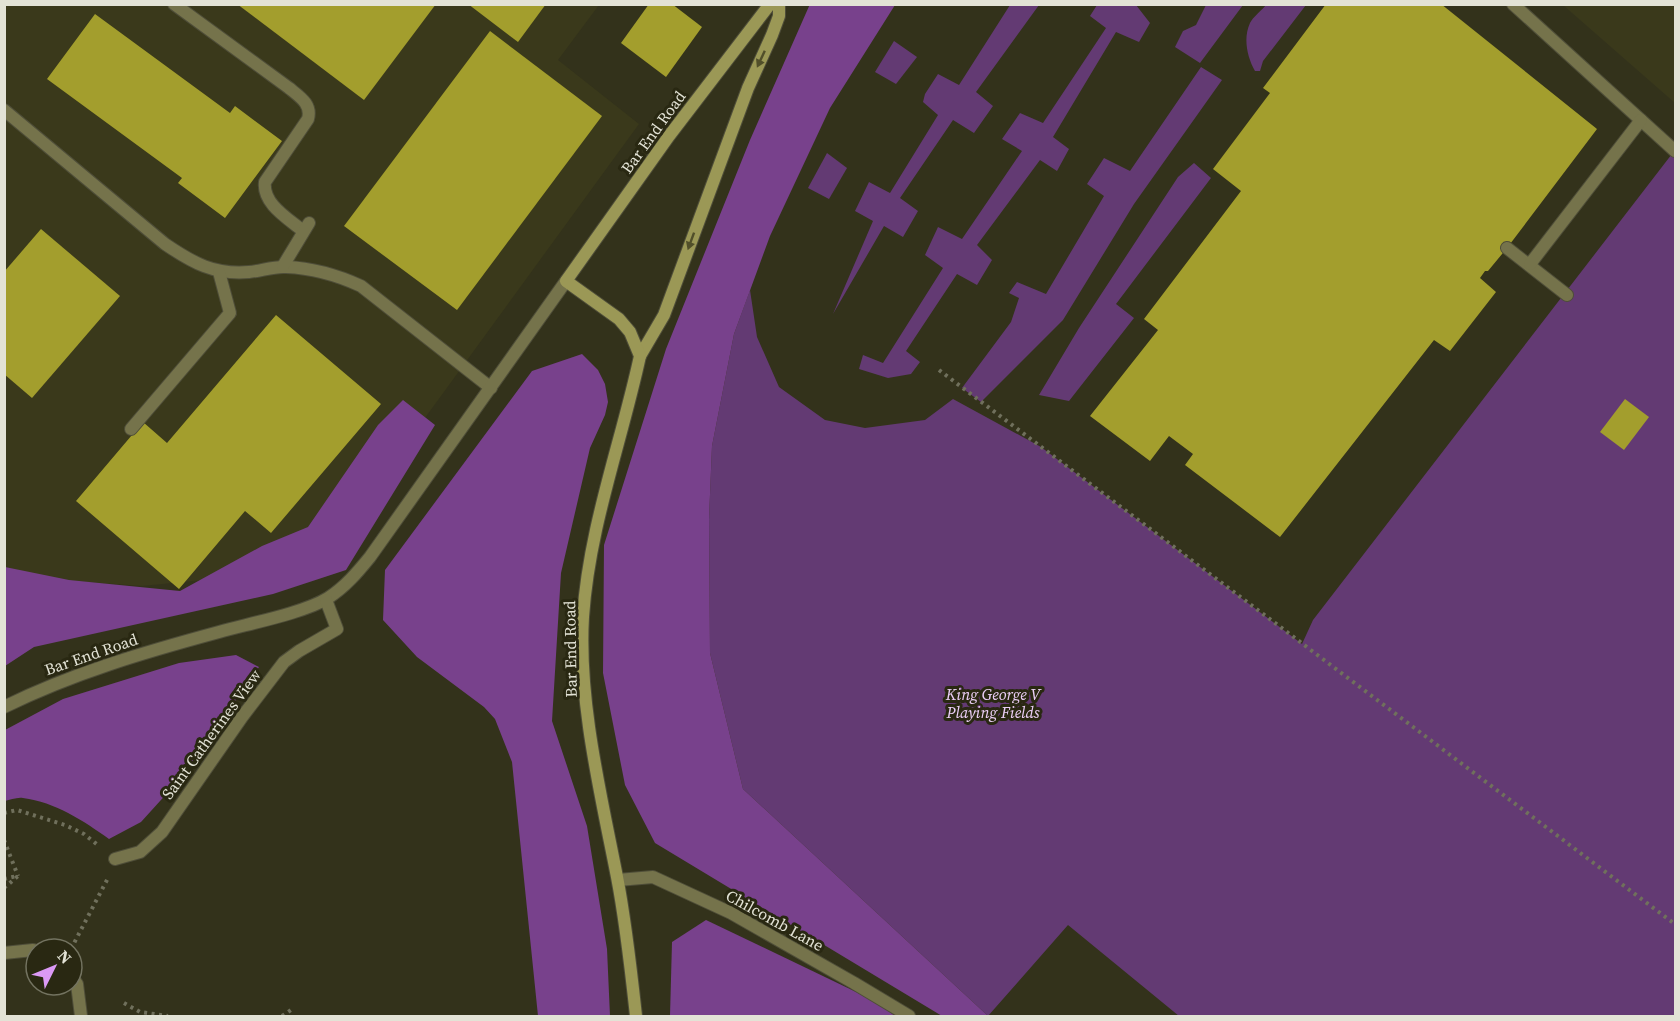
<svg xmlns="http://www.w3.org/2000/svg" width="1680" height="1021" viewBox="0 0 1680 1021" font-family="'Source Serif 4',serif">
<rect width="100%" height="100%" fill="#33321b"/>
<g fill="#3a391b">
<polygon points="4,5 599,5 558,60 639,124 315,569 142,586 5,576"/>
<polygon points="1563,5 1675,5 1675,103"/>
</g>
<g fill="#633a73">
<path d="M1267,4L1306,5L1263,61L1260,71H1255C1247,57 1243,38 1250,23C1253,17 1262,10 1267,4Z"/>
<polygon points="1010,5 1039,5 976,92 993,106 974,133 953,120 900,198 918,211 903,237 884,226 833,314 873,221 855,211 869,182 890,193 938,115 923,102 925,94 938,74 959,85"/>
<polygon points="1097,5 1136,5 1150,23 1139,42 1116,32 1053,137 1069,149 1057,171 1040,160 977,245 992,260 977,285 957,274 906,351 920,362 911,374 888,378 859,369 863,355 883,363 943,268 925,255 938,227 962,239 1022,151 1002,139 1020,113 1043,123 1106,28 1090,16"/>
<polygon points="1206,5 1243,5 1200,63 1175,47 1183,31 1196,25"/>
<polygon points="894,41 917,57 896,84 875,72"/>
<polygon points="1201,67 1222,80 1134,204 1063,320 981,402 962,388 1011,322 1019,298 1009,293 1017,282 1046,294 1104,196 1087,184 1104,158 1130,171"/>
<polygon points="1675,150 1675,1016 1179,1016 1068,925 988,1016 743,789 710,653 709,519 712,446 734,334 750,290 757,337 779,387 825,420 865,428 925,420 953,399 1041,447 1302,644 1313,620"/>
<polygon points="827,153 847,168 829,199 808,188"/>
<polygon points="1194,163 1211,178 1116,304 1134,318 1069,401 1039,395 1079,328 1178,177"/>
</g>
<g fill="#78418c">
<polygon points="810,4 895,5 830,108 770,236 734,334 712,446 709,519 710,653 743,789 988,1016 942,1016 655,843 625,785 603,673 604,545 666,349 750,140"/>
<polygon points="582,354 598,370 605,384 608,402 605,415 590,448 561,573 552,721 587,826 607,949 610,1016 538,1016 512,762 495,719 484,707 417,657 383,620 385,570 532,371"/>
<polygon points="403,400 435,425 346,570 273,594 34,647 5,666 5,567 69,580 180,591 262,546 308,527 378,425"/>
<path d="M236,655L259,667L180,779L141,822L109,839C84,821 55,802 23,798C17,797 10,800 5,801V730L63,699L179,663Z"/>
<polygon points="706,920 877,1002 895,1016 670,1016 672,942"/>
</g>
<g fill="#a39e2d">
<polygon points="237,4 436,4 364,100"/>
<polygon points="468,4 546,4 518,42"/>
<polygon points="649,4 672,4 702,27 666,77 621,43"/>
<polygon points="1326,4 1441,4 1597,129 1507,248 1488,271 1485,271 1480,278 1496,292 1450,351 1434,340 1280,537 1185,465 1193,454 1169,436 1150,461 1090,416 1158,330 1144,319 1241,191 1213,169 1270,93 1263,88"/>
<polygon points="95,14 230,113 235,106 282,141 225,218 178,183 182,178 47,79"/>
<polygon points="490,31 602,116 457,310 344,226"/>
<polygon points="41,229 120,296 32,398 4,374 4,272"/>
<polygon points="276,315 381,404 271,533 245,511 179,589 76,501 143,422 167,443"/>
<polygon points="1625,399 1649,417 1624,450 1600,432"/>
</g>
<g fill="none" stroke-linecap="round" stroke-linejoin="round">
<defs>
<g id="lane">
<path d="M174,4L289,88C300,97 312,104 308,119L265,182C262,204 289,219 303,231"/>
<polyline points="1513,4 1675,151"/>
<path d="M4,110L165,244C193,263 214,275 249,272C261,271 274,266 286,267C312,268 337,275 361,286L491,388"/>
<polyline points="1507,248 1567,295"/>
<polyline points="1530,264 1641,120"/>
<polyline points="283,266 309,223"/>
<polyline points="131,429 230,313 219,272"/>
</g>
<g id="street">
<path d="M4,707C73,673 145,652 219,632C247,624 304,613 328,598C345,587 357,573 370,557L566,281"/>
<polyline points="115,859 140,852 162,832 242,717 284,662 299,651 337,629 326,600"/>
<polyline points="618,880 653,877 731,913 854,983 909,1016"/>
<polyline points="4,953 33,950 36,951"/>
<polyline points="72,977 77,984 81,1016"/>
</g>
<g id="secondary">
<polyline points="640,356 664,315 748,88 772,35 779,16 779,4"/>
<path d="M636,1016C631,970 626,923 617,877C601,795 578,701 583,617C589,527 621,444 640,356L630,332L619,319L566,281L669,136L770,4"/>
</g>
</defs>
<use href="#lane" stroke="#4f4e39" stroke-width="14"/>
<use href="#street" stroke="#4f4e39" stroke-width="14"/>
<use href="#secondary" stroke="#4f4e39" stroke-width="14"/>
<g stroke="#70705c" stroke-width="4" stroke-dasharray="3 4.5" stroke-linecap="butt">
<polyline points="939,370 1676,925"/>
<polyline points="4,813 17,810 65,825 84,834 99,846"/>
<polyline points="4,840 18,876"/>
<polyline points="4,879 17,876"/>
<polyline points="4,888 18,876"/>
<polyline points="71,949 108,878"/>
<polyline points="124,1003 140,1012 168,1016"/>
<polyline points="282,1016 294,1008"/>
</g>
<use href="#lane" stroke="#75734b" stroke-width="12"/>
<use href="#street" stroke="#75734b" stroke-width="12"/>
<use href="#secondary" stroke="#9b9856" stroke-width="12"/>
</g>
<defs><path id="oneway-solid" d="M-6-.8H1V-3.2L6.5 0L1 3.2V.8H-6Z" transform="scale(1.5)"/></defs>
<g fill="#514f2a">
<use href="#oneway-solid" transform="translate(761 59) rotate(115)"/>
<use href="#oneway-solid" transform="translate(691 241) rotate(110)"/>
</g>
<g text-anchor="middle" stroke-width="6" stroke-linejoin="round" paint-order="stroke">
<g font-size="16" fill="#e3e3d6" stroke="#292812">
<text transform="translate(653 132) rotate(-54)" y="6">Bar End Road</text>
<text transform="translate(570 649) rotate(-91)" y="6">Bar End Road</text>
<text transform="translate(91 654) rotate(-19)" y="6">Bar End Road</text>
<text transform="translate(211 734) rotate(-54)" y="6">Saint Catherines View</text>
<text transform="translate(775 920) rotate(29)" y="6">Chilcomb Lane</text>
</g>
<g font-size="16" font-style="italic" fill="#eccff8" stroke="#292812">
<text x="993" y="700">King George V<tspan x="993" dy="18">Playing Fields</tspan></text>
</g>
</g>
<rect width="1680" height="1021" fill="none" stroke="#e3e3d6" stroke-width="12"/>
<g transform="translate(54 967) rotate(47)"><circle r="28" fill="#292812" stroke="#737360" stroke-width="1.5"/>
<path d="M0-4.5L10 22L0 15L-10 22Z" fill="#db99f5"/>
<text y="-9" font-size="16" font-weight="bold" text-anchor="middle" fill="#e3e3d6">N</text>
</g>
</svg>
